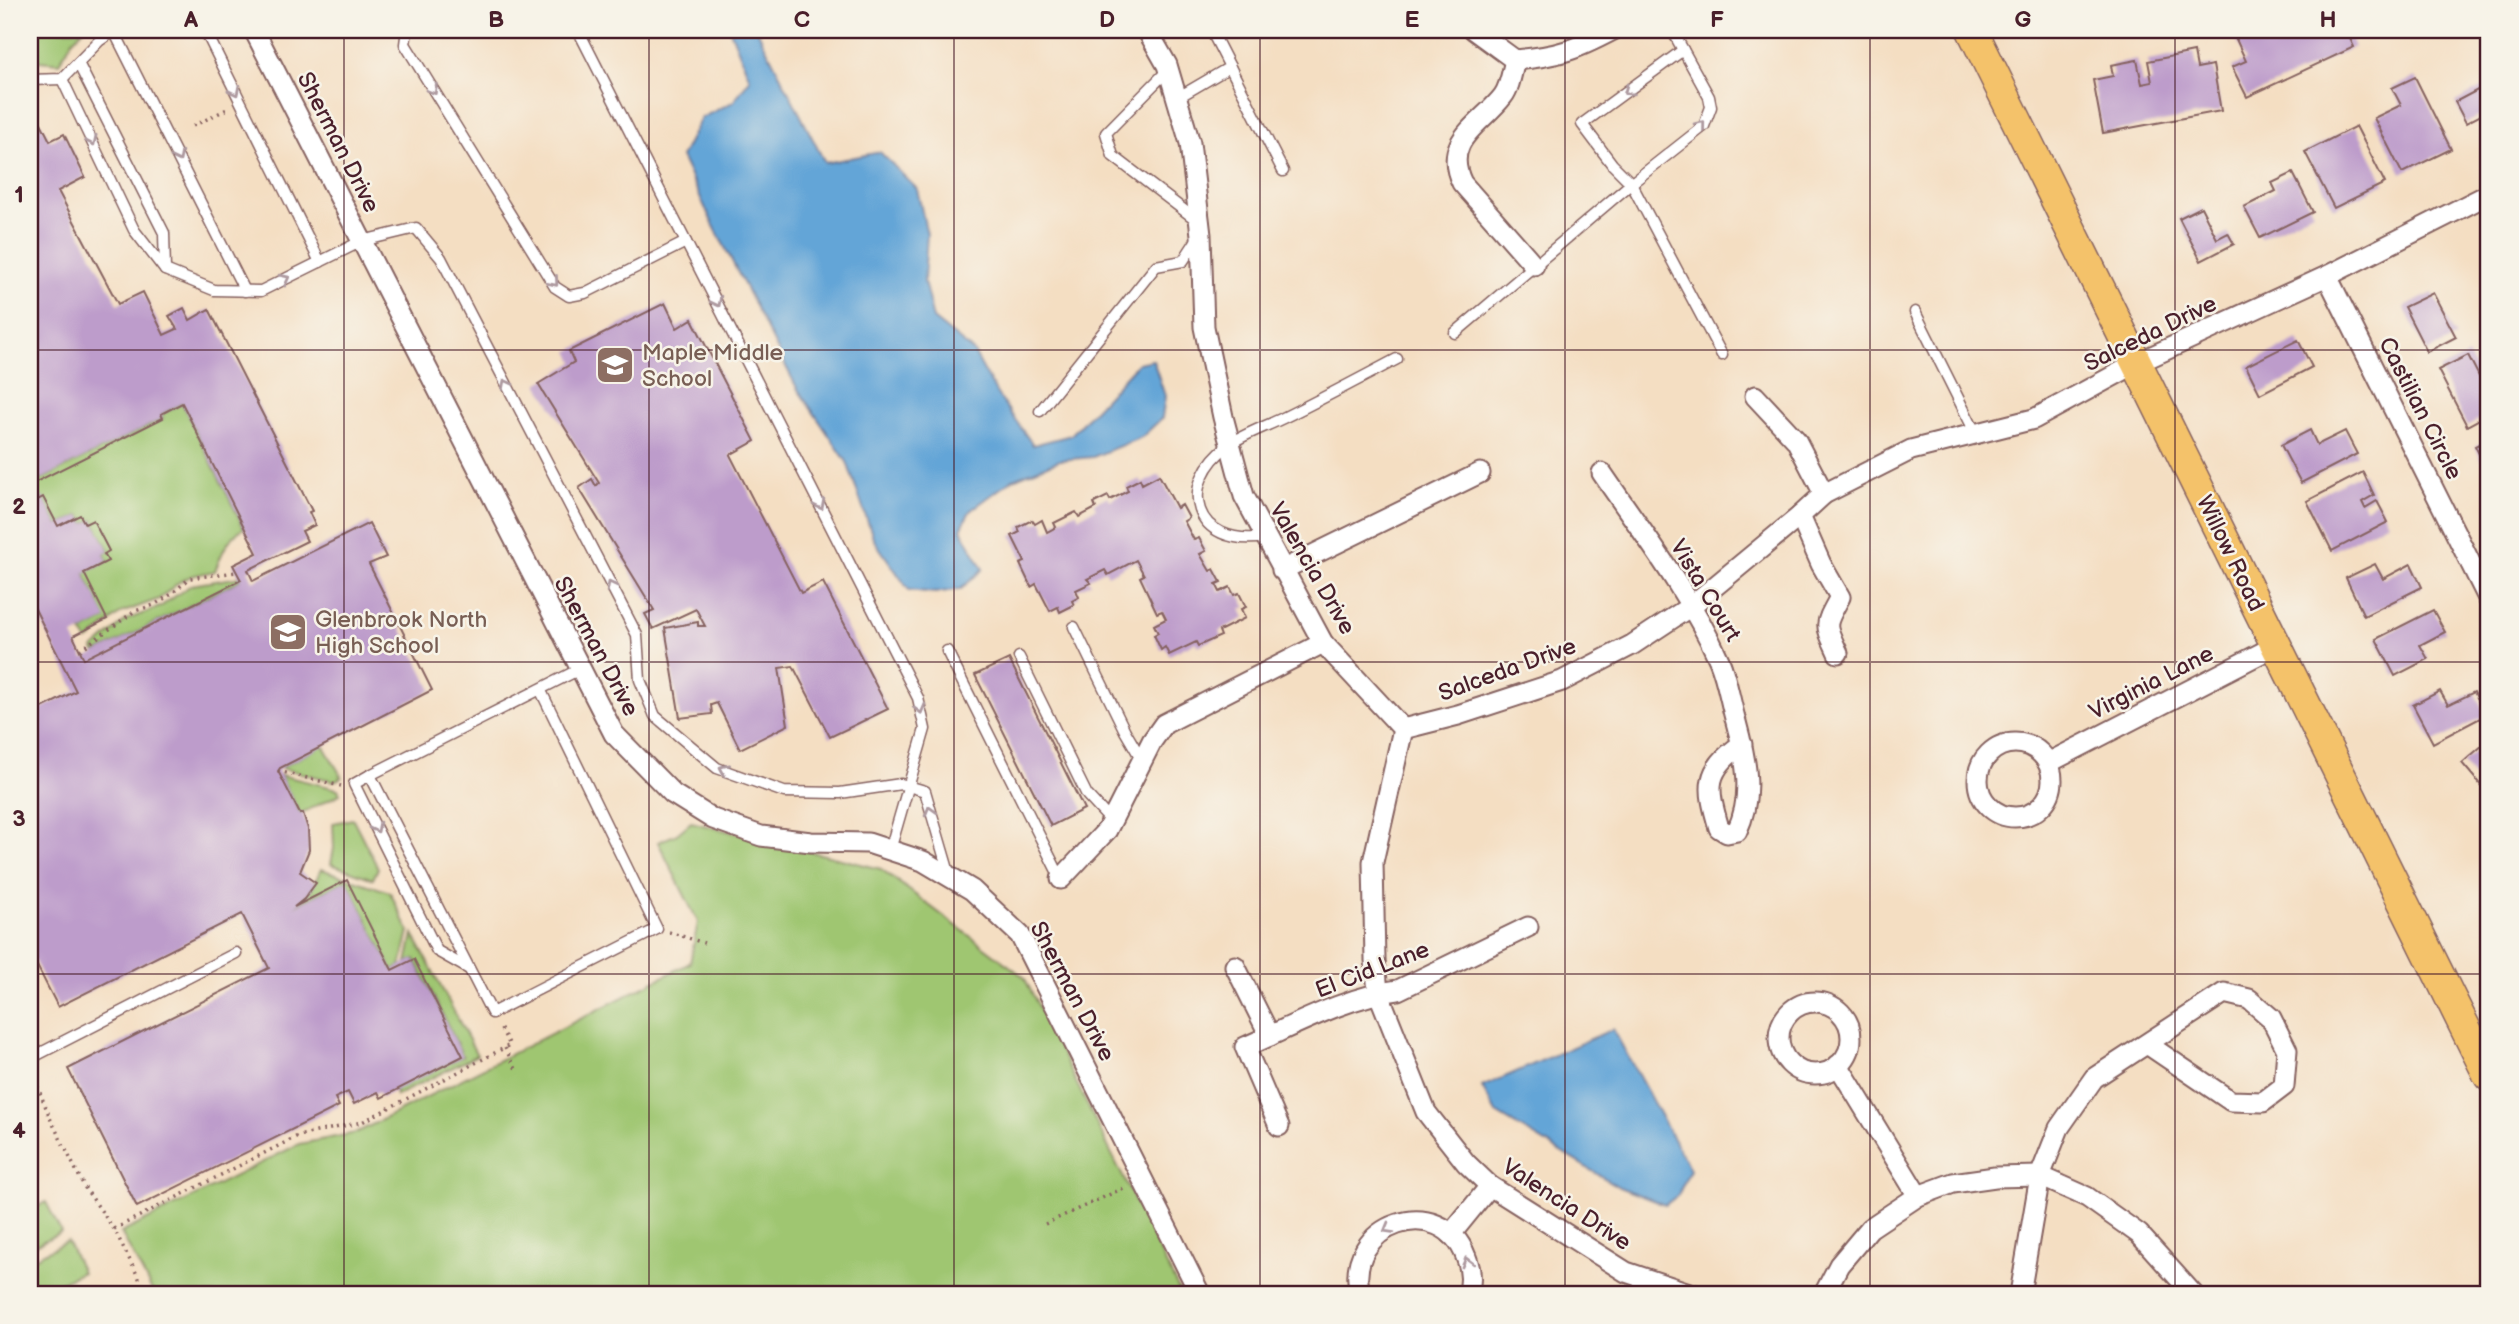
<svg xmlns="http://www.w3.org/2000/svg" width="2519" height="1324" viewBox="0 0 2519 1324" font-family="'Balsamiq Sans',sans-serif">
<rect width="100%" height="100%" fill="#f7f3e8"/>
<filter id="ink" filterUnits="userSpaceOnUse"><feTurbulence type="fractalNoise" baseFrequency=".0143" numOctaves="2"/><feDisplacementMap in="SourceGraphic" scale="14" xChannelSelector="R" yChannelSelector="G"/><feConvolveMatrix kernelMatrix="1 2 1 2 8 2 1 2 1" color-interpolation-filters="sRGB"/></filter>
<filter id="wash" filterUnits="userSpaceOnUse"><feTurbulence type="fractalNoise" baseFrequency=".00686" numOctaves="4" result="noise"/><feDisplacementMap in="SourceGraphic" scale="28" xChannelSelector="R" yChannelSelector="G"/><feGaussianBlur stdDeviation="1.57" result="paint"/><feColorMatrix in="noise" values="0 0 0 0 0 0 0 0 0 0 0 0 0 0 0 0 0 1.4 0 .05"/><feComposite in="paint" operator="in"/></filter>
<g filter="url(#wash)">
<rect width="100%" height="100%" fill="#f4dec2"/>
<g fill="#9fc671" stroke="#74724e" stroke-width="2">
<polygon points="30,30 83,30 72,41 59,63 30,60"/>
<path d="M182,403L244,528C227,538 222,553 215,571L191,576L179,582L159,599L121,613L88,641L81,632L106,619L84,573L108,561L104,554L109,551L93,520L85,524L80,515L58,526L43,498L32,503L30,485L163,418L161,414Z"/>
<polygon points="240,577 241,580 96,653 93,649 126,620 160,607 191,585"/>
<polygon points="323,745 342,777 334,781 280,768"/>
<polygon points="280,775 338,789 340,794 300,814"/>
<polygon points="353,819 378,868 373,879 331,864 334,848 333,823"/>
<polygon points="691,822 881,869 1024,977 1181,1294 154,1294 121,1233 299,1144 356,1133 690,963 698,922 658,842 677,834"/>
<polygon points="321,869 390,892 409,931 401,966 392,970 347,880 294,907 311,891"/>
<polygon points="413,934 477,1055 396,1096 395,1090 463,1056 415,959 407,963"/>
<polygon points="46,1202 61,1232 30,1248 30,1210"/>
<polygon points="67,1241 82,1272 37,1294 30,1294 30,1260"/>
</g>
<g fill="#63a5d7" stroke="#566281" stroke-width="2">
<polygon points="730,30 757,30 825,163 880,152 917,189 927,234 924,281 933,319 973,351 997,394 1033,445 1071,435 1138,363 1153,360 1165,396 1162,418 1142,437 1093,457 1060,460 1013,479 970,511 961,529 983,569 961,589 935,593 909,590 874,540 847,462 797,388 713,224 681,157 701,118 733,102 750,79"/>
<polygon points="1613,1029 1690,1170 1678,1195 1665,1205 1619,1187 1496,1113 1482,1087"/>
</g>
<g id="blocks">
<g fill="#bd9ccb">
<polygon points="2251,30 2263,30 2265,33 2273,30 2346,30 2354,47 2247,97 2232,67 2246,61 2235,37"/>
<polygon points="2194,52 2197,68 2213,65 2221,111 2103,133 2093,80 2113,76 2111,65 2137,60 2142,84 2152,82 2148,61"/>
<polygon points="2415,77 2451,149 2402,173 2374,118 2401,105 2392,88"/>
<polygon points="2489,84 2489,111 2466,123 2455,102"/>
<polygon points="41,123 50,141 64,134 85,177 58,191 118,304 143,292 164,335 177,329 169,316 184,308 190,320 209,309 312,511 309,512 315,525 302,531 307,541 248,570 253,581 369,523 386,557 369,564 432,690 280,768 278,771 300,814 303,813 308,829 309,850 300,872 316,883 304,899 294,907 347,880 392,970 414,959 463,1056 381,1098 378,1092 354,1104 348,1092 335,1098 339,1106 137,1207 68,1069 269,968 242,914 58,1007 30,952 30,714 76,691 30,599 30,499 32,503 43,497 58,526 80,515 85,524 93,520 109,551 104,554 108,561 84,573 107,619 73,636 84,659 241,580 233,565 257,553 182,403 161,414 163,418 30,485 30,129"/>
<polygon points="2356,126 2385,183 2334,208 2305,152"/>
<polygon points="2293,173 2313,212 2260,238 2244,207 2276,191 2272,183"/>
<polygon points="2201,207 2217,239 2228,233 2234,244 2201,261 2179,218"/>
<polygon points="2433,293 2456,337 2427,352 2404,307"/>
<polygon points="665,303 677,328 692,319 755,441 730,455 801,593 823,582 888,709 830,737 793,666 779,668 788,725 740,749 717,703 711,705 712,714 680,718 665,628 698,622 698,626 705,626 696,609 653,629 645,614 654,610 579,488 592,479 596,486 599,483 538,384 574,362 569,351"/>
<polygon points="2298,340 2312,367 2260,394 2246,366"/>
<polygon points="2468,355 2489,396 2489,414 2467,426 2438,370"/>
<polygon points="2310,430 2317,445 2345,431 2357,454 2301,483 2281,445"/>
<polygon points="2489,439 2489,473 2475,446"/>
<polygon points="2363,472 2374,495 2362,502 2365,508 2377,501 2388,522 2332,551 2307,501"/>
<polygon points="1159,475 1177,508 1182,505 1189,518 1184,521 1194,540 1199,538 1206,551 1200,554 1210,571 1214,569 1221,582 1216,584 1220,592 1230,587 1234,595 1239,593 1246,607 1241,609 1245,618 1219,631 1221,636 1198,646 1196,642 1169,655 1165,647 1161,650 1154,635 1158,633 1154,625 1166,619 1162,611 1157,613 1140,577 1144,575 1136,560 1108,575 1105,570 1087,579 1091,583 1076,590 1079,597 1072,601 1074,605 1060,612 1058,607 1050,611 1036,584 1031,587 1020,564 1025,562 1012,536 1020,532 1018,527 1032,520 1035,524 1042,520 1047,532 1056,527 1054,523 1076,512 1079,517 1096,508 1094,503 1108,496 1110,500 1128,491 1126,486 1140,479 1142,484"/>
<polygon points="2375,564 2383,579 2411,564 2422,587 2364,616 2346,578"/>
<polygon points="2433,610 2445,632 2420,645 2428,659 2395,676 2376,639"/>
<polygon points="1009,659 1084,809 1051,826 975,675"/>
<polygon points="2440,691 2448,705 2474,692 2486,715 2433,743 2413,705"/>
<polygon points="2483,745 2489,752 2489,795 2462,763"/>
</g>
</g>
</g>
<g filter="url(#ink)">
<use href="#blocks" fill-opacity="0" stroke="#866260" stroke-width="2"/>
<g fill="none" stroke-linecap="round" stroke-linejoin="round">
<defs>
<g id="service">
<polyline points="205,30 320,262"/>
<polyline points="407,30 405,44 555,287 569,296 585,293 686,242"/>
<polyline points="578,30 918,698 925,729 890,850"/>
<polyline points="114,31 245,291"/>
<polyline points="1683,50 1582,124 1612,164 1631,183 1722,355"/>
<polyline points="78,63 164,233 165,270"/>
<polyline points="1230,67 1283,171"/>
<polyline points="1168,70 1106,133 1113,156 1198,221"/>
<polyline points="62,79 134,230 165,270 214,290 261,291 362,241 416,228 441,258 637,635 640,680 655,716 717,768 784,792 840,793 901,784 925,791 949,873"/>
<polyline points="30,80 62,79 99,41 115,30"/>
<polyline points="1177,98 1230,67 1211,30"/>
<polyline points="1915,312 1976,434"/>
<polyline points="1455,333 1633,182 1704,126 1711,107 1709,97 1672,30"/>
<polyline points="1040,411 1156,266 1183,261 1198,238"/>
<path d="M1265,537C1193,548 1175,484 1230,444C1244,434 1267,426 1283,418C1322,399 1359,379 1397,359"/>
<polyline points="1074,627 1125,731 1142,760"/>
<polyline points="947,651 1061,879"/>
<polyline points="1019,657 1087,795 1111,821"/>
<polyline points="540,689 657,929 492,1013 370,775 580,669"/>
<polyline points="370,775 354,784 437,951 469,969"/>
<polyline points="30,1055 31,1058 236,953"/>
</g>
<g id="minor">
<polyline points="254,30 614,734 673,794 713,819 761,836 811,842 868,843 923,861 972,890 1020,935 1200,1294"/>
<polyline points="1147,30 1167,65 1190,143 1201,235 1204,327 1223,417 1244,496 1323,643 1403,729 1373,862 1375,960 1378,992 1426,1112 1466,1163 1490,1186 1626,1272 1692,1294"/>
<path d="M1474,30L1515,60C1512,71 1510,87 1503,96C1481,125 1441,140 1462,183L1534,265"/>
<path d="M1515,60C1559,56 1575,50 1613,30"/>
<polyline points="2327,276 2489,600"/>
<polyline points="1755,396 1796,440 1824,494"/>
<path d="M1602,473C1642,532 1690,594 1719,660C1727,679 1730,701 1736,722C1746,759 1754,795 1737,831L1727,833L1719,828C1707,787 1704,771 1742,744"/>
<path d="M1800,516L1821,564L1840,597C1824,627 1824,622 1838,653"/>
<polyline points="1282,570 1480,473"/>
<polyline points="1403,729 1458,715 1562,681 1632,645 1691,606 1800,516 1824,494 1911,450 2034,419 2137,363 2327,276 2489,194"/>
<circle cx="2015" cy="780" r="37"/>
<polyline points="2048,763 2277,645"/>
<polyline points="1061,879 1107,830 1152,741 1164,724 1323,643"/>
<polyline points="1235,966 1270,1036"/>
<circle cx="1815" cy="1038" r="36"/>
<polyline points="1838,1065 1918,1196"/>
<path d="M1279,1126L1245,1047C1291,1027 1348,996 1398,990L1528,927"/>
<polyline points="1451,1234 1490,1186"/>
<path d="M1360,1294C1342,1223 1442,1191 1466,1257C1471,1269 1472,1282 1468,1294"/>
<polyline points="1824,1294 1839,1265 1870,1228 1918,1196 1953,1183 1995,1177 2040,1176 2087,1197 2139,1234 2193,1294"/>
<polyline points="2020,1294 2040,1176 2059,1128 2094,1078 2224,993 2249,999 2271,1018 2287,1050 2284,1086 2263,1102 2231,1101 2147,1044"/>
</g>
<polyline id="primary" points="1972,30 2489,1076"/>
</defs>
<use href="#service" stroke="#866260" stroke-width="13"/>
<use href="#minor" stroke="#866260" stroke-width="23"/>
<use href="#primary" stroke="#866260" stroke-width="33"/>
<g stroke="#866260" stroke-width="3.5" stroke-dasharray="2 5" stroke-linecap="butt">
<polyline points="603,31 606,30"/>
<polyline points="193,126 229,108"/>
<polyline points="80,650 135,611 154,605 170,595 190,578 237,572"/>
<polyline points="278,771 341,786"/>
<polyline points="669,932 704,943"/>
<polyline points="505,1048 516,1069"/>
<polyline points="32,1073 51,1120 85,1188 114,1229 147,1294"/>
<polyline points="1045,1224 1126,1187"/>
<polyline points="114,1229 298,1136 362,1122 510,1045 499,1026"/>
</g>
<use href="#service" stroke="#fff" stroke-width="10"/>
<use href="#minor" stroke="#fff" stroke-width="19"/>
<use href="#primary" stroke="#f4c26a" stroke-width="30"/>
</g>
<defs><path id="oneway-chevron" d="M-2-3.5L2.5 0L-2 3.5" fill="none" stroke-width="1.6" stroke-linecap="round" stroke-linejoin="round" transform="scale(1.75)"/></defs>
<g stroke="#ae9aa0">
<use href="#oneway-chevron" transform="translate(433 90) rotate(58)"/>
<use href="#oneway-chevron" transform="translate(235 91) rotate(64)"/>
<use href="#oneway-chevron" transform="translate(1628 91) rotate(144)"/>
<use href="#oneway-chevron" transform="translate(1701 125) rotate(-51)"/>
<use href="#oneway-chevron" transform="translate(92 141) rotate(65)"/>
<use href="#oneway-chevron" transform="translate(178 157) rotate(63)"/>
<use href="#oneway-chevron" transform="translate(285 279) rotate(-27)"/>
<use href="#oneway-chevron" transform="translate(554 282) rotate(50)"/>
<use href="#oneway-chevron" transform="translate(717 302) rotate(63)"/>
<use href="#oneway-chevron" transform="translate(506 384) rotate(-117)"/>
<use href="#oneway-chevron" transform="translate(820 505) rotate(63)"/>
<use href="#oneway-chevron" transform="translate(611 586) rotate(-117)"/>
<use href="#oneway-chevron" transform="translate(920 709) rotate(75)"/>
<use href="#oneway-chevron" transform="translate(724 769) rotate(-156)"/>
<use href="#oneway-chevron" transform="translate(930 811) rotate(-106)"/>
<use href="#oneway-chevron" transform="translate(376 828) rotate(63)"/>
<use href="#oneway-chevron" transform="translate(1388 1229) rotate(150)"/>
<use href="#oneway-chevron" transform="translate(1467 1262) rotate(-105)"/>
</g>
</g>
<path fill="none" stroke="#4a1f2b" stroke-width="2" stroke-opacity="0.55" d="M344,30V1294M649,30V1294M954,30V1294M1260,30V1294M1565,30V1294M1870,30V1294M2175,30V1294M30,350H2489M30,662H2489M30,974H2489"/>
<defs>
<symbol id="school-square" viewBox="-11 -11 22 22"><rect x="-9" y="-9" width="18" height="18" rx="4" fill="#8d6e63" stroke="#f7f3e8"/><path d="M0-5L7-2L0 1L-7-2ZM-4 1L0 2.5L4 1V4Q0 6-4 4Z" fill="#fff"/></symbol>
</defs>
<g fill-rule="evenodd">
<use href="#school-square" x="593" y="343" width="44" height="44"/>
<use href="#school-square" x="266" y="610" width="44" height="44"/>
</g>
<g text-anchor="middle" stroke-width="5" stroke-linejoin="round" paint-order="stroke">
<g font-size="23" fill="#4a1f2b" stroke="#f7f3e8">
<text transform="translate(339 142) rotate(63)" y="8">Sherman Drive</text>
<text transform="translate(2150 333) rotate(-26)" y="8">Salceda Drive</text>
<text transform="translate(2421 408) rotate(63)" y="8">Castilian Circle</text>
<text transform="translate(2231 553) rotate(64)" y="8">Willow Road</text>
<text transform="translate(1313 568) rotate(60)" y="8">Valencia Drive</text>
<text transform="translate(1706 590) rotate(59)" y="8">Vista Court</text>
<text transform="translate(597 646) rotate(62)" y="8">Sherman Drive</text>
<text transform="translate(1507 669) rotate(-20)" y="8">Salceda Drive</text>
<text transform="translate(2151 682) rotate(-27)" y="8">Virginia Lane</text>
<text transform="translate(1372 969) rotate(-21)" y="8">El Cid Lane</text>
<text transform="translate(1073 991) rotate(62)" y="8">Sherman Drive</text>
<text transform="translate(1567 1204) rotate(33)" y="8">Valencia Drive</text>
</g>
<g font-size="23" fill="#785e54" stroke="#f7f3e8" text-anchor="start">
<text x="642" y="360">Maple Middle<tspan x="642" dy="26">School</tspan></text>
<text x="315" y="627">Glenbrook North<tspan x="315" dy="26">High School</tspan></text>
</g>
</g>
<rect width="2519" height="1324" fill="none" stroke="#f7f3e8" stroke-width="77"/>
<rect x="38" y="38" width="2442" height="1248" fill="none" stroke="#4a1f2b" stroke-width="2.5"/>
<g font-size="23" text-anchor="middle" font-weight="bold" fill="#4a1f2b">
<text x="191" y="27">A</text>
<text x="496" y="27">B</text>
<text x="802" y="27">C</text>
<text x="1107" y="27">D</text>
<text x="1412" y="27">E</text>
<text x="1717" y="27">F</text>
<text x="2023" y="27">G</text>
<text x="2328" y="27">H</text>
<text x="19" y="202">1</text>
<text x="19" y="514">2</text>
<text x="19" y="826">3</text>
<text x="19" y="1138">4</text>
</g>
</svg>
